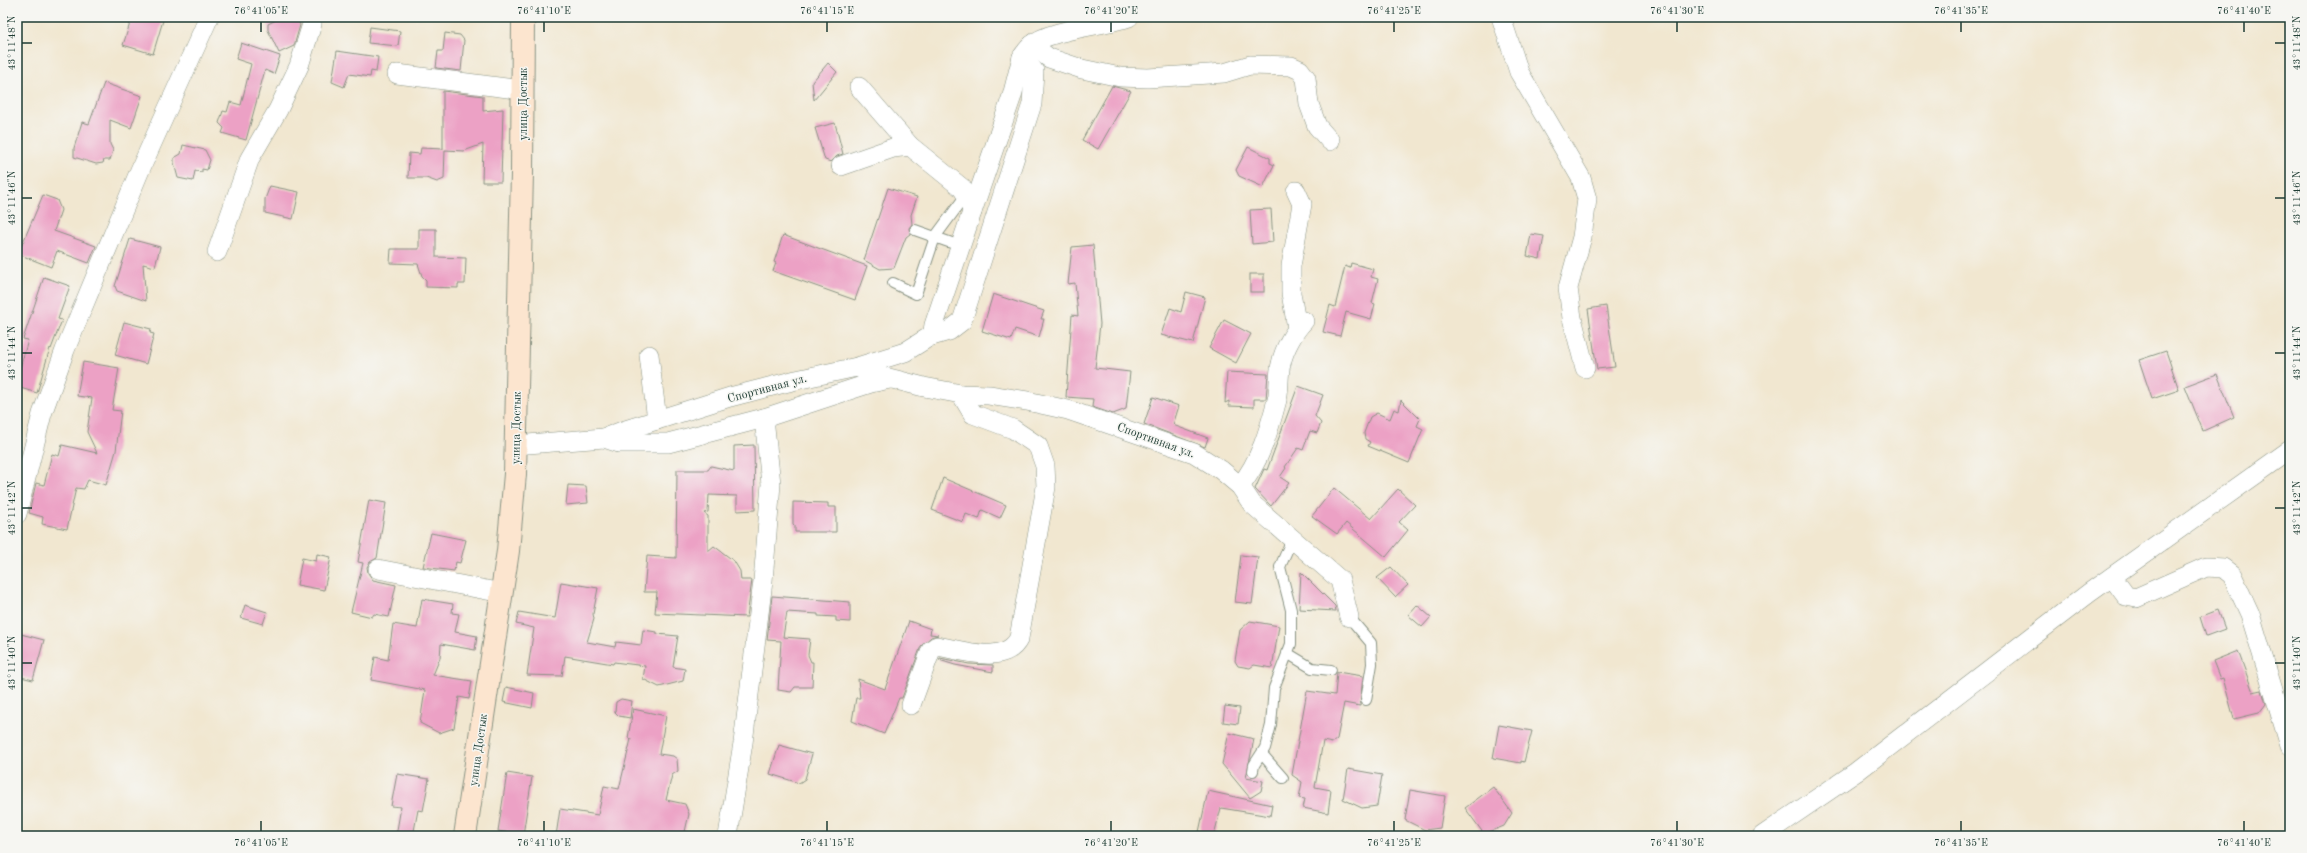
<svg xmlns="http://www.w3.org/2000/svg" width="2307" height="853" viewBox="0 0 2307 853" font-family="'Old Standard TT',serif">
<rect width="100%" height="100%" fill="#f6f6f2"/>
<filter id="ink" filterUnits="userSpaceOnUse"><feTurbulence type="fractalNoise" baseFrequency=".025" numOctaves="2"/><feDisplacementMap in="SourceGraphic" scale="8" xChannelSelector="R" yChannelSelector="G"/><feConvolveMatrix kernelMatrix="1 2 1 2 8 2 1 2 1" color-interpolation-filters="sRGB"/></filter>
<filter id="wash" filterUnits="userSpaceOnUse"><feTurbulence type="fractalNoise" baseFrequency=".012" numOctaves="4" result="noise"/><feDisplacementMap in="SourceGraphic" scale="16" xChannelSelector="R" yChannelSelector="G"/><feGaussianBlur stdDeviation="0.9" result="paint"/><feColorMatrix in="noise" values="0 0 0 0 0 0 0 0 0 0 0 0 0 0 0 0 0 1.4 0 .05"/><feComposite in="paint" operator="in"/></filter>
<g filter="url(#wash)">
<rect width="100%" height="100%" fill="#f1e7d0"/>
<g id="blocks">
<g fill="#eca1c5">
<polygon points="132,17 164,17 153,54 123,45"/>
<polygon points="282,17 296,17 300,25 294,46 279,53 268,30 268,24"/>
<polygon points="370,27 400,31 398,46 368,43"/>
<polygon points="445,33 460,35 464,40 461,71 436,68 438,51 443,51"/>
<polygon points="241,43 280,56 274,74 265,70 246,140 222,133 224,128 219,123 223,111 227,112 230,102 241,105 251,64 236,59"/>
<polygon points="337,51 378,57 376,72 371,71 370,77 349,74 344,87 332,82"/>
<polygon points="828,63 837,72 814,100 812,82"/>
<polygon points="104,83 142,96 131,128 110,120 110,144 113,150 110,160 104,160 103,163 96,164 74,157 74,148 82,122 89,124"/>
<polygon points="1112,86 1131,91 1098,149 1082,140"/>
<polygon points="443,91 483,96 483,111 503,109 501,182 482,182 483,144 464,151 445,150 444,179 437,182 426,178 408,178 409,153 420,154 421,148 443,149"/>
<polygon points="835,123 843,154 837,156 831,162 825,160 815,128"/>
<polygon points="183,145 205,150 210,160 207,170 202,169 202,172 195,171 193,181 178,178 174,163 174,158 181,154"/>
<polygon points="1248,147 1270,158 1270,163 1274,165 1263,187 1239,176 1236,170"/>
<polygon points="270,186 299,192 293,219 265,213 265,199"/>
<polygon points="888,188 917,197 911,215 912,224 909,228 910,234 906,237 894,268 880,269 864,260"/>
<polygon points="43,195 57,200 61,210 54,231 96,246 89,263 57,251 51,267 18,254"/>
<polygon points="1271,209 1273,242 1252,244 1250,210"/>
<polygon points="419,229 436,229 436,257 466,258 465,284 458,284 458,288 426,287 426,280 422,276 418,264 390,263 391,249 419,249"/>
<polygon points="1531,234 1544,236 1540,259 1527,256"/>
<polygon points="783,235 867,266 855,300 773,271 776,263 774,262"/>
<polygon points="130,239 160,247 155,267 143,264 146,301 117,291 115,286"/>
<polygon points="1093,245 1100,324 1095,368 1130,372 1126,409 1113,414 1092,407 1093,399 1066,397 1072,315 1078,316 1075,283 1068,284 1072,247"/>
<polygon points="1351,263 1373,269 1371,277 1378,279 1372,303 1375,304 1371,319 1346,312 1340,336 1323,332 1330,305 1335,307 1345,266 1350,268"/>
<rect x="1250" y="274" width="14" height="18"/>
<polygon points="44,277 70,286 58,319 62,320 51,349 50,348 37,393 17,387 17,379 28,340 23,339"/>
<polygon points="1186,292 1205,297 1193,343 1161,335 1170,308 1181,312"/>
<polygon points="993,294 1044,311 1041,319 1044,319 1039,337 1015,329 1011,340 982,331"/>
<polygon points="1606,306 1615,367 1597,369 1588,309"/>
<polygon points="1224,320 1251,334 1236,363 1209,348"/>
<polygon points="124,322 151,329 150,333 154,334 146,364 115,355"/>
<polygon points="2166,351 2179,390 2152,399 2139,360"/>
<polygon points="83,362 119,368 112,410 121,411 116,451 106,485 88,480 84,489 76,488 67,529 42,524 43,517 29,513 36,483 44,485 52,454 59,456 62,445 97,453 87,432 92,398 77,396"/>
<polygon points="1227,372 1268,374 1266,399 1254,399 1254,407 1229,406 1229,401 1225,403"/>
<polygon points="2217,374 2234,417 2203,431 2185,386"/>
<polygon points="1298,386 1323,395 1315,416 1321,423 1317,433 1310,431 1303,450 1298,448 1285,467 1286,468 1280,477 1289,483 1271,506 1255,489 1264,469 1267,470"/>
<polygon points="1153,397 1179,406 1173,425 1208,438 1205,447 1144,424"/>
<polygon points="1401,400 1420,419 1417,426 1423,429 1409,463 1368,446 1370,442 1365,439 1364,433 1370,417 1377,413 1390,419 1394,409 1399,411"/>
<polygon points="754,445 755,510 737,511 737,496 709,495 708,512 704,513 708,516 708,551 714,546 734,561 740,571 741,580 752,580 747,617 655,613 657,592 644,592 647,556 676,558 677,470 708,470 711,466 734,471 734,446"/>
<polygon points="943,478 1006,505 1000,518 982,510 979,519 966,514 963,522 932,510"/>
<polygon points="568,485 586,486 588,503 566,505"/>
<polygon points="1334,488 1371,519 1398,489 1415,505 1399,522 1408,530 1386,557 1346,523 1337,534 1312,516"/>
<polygon points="369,500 386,503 377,558 370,562 367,567 368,573 373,580 396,585 389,617 374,614 372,617 351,612 363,563 358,562"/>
<polygon points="793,502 828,503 828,507 836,507 836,532 795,532 795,526 793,524"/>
<polygon points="431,533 466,540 460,563 456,562 454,571 423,567"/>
<polygon points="317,554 331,557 324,590 297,585 302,558 316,561"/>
<polygon points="1241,555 1258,557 1252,604 1235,602"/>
<polygon points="1391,567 1408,585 1395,597 1377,578"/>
<polygon points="1301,572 1335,606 1336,611 1299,609"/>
<polygon points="561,582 598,588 593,614 594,619 587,642 615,647 616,642 641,645 643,630 657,632 657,634 678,636 673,667 685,669 683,681 659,687 643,679 645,666 614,662 613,664 565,656 562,676 527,675 534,628 516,624 519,612 555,618"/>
<polygon points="772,596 850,602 850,622 836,621 836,617 818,616 818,614 787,612 783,637 810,639 808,655 811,662 813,662 812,687 795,687 791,692 778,690 781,641 767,640"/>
<polygon points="422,599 453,604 452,613 459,614 455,632 477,636 475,650 441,644 440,658 433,675 472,681 469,699 459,697 454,728 439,733 420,723 425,690 371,680 375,657 388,660 393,624 417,628"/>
<polygon points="245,605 267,612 263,624 241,618"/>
<polygon points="1417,605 1431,617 1422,627 1408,615"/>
<polygon points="2218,610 2225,629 2206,636 2200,617"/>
<polygon points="909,621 931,629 930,634 938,635 931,637 921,646 902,698 899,698 884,734 852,721 856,698 860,698 858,679 885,689"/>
<polygon points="1250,621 1279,626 1272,668 1254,665 1250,668 1238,666 1235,661 1240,630"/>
<polygon points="17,633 44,640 33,680 17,676"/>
<polygon points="2238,651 2253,692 2262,690 2266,704 2259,713 2234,719 2223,678 2220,679 2213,661"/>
<polygon points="940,658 969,664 993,665 993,672 955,665 939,660"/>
<polygon points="1337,672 1363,676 1360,706 1344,703 1337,739 1332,743 1323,741 1315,787 1331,790 1328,813 1303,808 1305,799 1299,798 1302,782 1292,775 1307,691 1335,695"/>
<polygon points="506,687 534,693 532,708 503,702"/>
<polygon points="621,699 632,701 630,718 619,716 615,712 616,702"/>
<polygon points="1225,706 1240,708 1238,724 1223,722"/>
<polygon points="633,709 666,716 659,754 673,756 677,759 678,771 672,775 666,800 685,804 689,814 684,836 556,836 560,809 598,815 604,786 619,789 631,739 628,738"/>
<polygon points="1499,725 1532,731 1524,762 1521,761 1521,763 1493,758"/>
<polygon points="1229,733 1254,739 1246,778 1263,781 1261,791 1250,798 1222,764"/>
<polygon points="779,745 812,754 805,779 799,783 770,774"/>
<polygon points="1348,769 1382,775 1377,806 1362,808 1343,799"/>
<polygon points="507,773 532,777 523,835 498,831"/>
<polygon points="397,774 429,779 423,811 418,810 413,836 396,836 401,807 391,806"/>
<polygon points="1493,787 1512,813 1504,826 1484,834 1465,808"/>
<polygon points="1410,790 1445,796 1440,828 1425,830 1405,820"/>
<polygon points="1208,791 1272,805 1270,816 1221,808 1214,835 1199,832"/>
</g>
</g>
</g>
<g filter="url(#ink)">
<use href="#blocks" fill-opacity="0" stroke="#889282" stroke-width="1"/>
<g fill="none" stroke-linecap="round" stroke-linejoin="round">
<defs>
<g id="lane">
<polyline points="915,230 960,246"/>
<polyline points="893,283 916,294 935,237 966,195"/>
<polyline points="1349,617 1371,643 1372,664 1366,700"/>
<polyline points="1287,653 1312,668 1331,670"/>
<polyline points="1262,754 1283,778"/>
<polyline points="1253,771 1254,765 1265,748 1271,725 1274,688 1291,644 1291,610 1280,567 1292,539"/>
</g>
<g id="street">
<polyline points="1501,17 1519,72 1581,178 1587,199 1582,237 1568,288 1572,318 1585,368"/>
<polyline points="1032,45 1049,58 1082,69 1120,77 1148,78 1224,73 1250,65 1291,66 1300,70 1306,78 1309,104 1317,126 1330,141"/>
<polyline points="397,74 523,90"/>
<polyline points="859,87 910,146 962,188 970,201 972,212 934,325 932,336"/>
<polyline points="841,166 893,148 910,146"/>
<polyline points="1296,191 1302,204 1291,266 1291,293 1297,328"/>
<polyline points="972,212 1012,96 1022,57"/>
<polyline points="217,252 250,158 278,110 299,66 312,24 312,17"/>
<polyline points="649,355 657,420"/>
<polyline points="857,367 873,374 924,387 961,394 989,395 1027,401 1068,410 1194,453 1221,470 1240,486 1252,504 1340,580 1349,617"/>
<path d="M604,438L622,431L730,397L796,380L857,367L905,352L929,337L949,331L962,321L1032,104L1034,71L1022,57C1025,53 1028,48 1032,45C1047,30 1106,25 1129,17"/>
<polyline points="515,445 604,438 619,443 668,443 764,418 871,383 890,379"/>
<path d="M1240,486C1260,462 1269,430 1277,400C1280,388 1278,375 1281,364C1284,349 1294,331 1304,321"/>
<polyline points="17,514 42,414 65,350 140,170 209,17"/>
<polyline points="378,569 502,593"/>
<polyline points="2112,577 2126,596 2136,598 2206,567 2223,568 2232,575 2250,614 2290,746"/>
<path d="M911,705L931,650L937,646C961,650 1006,666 1019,638L1046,487L1045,466L1038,446L1013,429L973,414L961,394"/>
<polyline points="728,836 743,743 763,581 771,484 764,418"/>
<polyline points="1762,836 1856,772 2089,593 2290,450"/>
</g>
<polyline id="secondary" points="465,836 508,551 515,474 522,173 523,17"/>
</defs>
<use href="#lane" stroke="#889282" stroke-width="12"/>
<use href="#street" stroke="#889282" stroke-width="20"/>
<use href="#secondary" stroke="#889282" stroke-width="24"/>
<use href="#lane" stroke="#fff" stroke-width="10"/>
<use href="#street" stroke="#fff" stroke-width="19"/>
<use href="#secondary" stroke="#fce5cf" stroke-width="22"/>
</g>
</g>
<path fill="none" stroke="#1f3d34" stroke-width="1.5" d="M261,22V32M544,22V32M827,22V32M1111,22V32M1394,22V32M1677,22V32M1961,22V32M2244,22V32M22,43H32M2275,43H2285M22,198H32M2275,198H2285M22,353H32M2275,353H2285M22,508H32M2275,508H2285M22,663H32M2275,663H2285M261,821V831M544,821V831M827,821V831M1111,821V831M1394,821V831M1677,821V831M1961,821V831M2244,821V831"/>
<g text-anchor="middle" stroke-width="3" stroke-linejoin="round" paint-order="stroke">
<g font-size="12" fill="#1f3d34" stroke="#f6f6f2">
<text transform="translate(523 104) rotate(-90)" y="4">улица Достык</text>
<text transform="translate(767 388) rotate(-15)" y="4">Спортивная ул.</text>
<text transform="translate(516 428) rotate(-89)" y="4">улица Достык</text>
<text transform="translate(1156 440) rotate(20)" y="4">Спортивная ул.</text>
<text transform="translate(478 750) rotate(-82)" y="4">улица Достык</text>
</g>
</g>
<rect width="2307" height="853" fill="none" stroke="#f6f6f2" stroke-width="44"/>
<rect x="22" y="22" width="2263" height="809" fill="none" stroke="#1f3d34" stroke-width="1.5"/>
<g font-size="10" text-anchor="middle" fill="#1f3d34">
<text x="261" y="14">76°41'05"E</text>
<text x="544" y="14">76°41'10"E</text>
<text x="827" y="14">76°41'15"E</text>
<text x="1111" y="14">76°41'20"E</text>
<text x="1394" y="14">76°41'25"E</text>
<text x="1677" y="14">76°41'30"E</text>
<text x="1961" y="14">76°41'35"E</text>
<text x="2244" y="14">76°41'40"E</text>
<text transform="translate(11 43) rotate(-90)" y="4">43°11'48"N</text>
<text transform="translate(2296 43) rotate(-90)" y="4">43°11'48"N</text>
<text transform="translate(11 198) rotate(-90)" y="4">43°11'46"N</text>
<text transform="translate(2296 198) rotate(-90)" y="4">43°11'46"N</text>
<text transform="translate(11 353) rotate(-90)" y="4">43°11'44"N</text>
<text transform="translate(2296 353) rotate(-90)" y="4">43°11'44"N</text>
<text transform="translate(11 508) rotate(-90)" y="4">43°11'42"N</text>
<text transform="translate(2296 508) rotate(-90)" y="4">43°11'42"N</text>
<text transform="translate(11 663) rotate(-90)" y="4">43°11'40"N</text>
<text transform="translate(2296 663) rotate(-90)" y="4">43°11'40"N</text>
<text x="261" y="846">76°41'05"E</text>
<text x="544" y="846">76°41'10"E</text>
<text x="827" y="846">76°41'15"E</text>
<text x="1111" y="846">76°41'20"E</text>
<text x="1394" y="846">76°41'25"E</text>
<text x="1677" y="846">76°41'30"E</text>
<text x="1961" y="846">76°41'35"E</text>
<text x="2244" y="846">76°41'40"E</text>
</g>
</svg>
